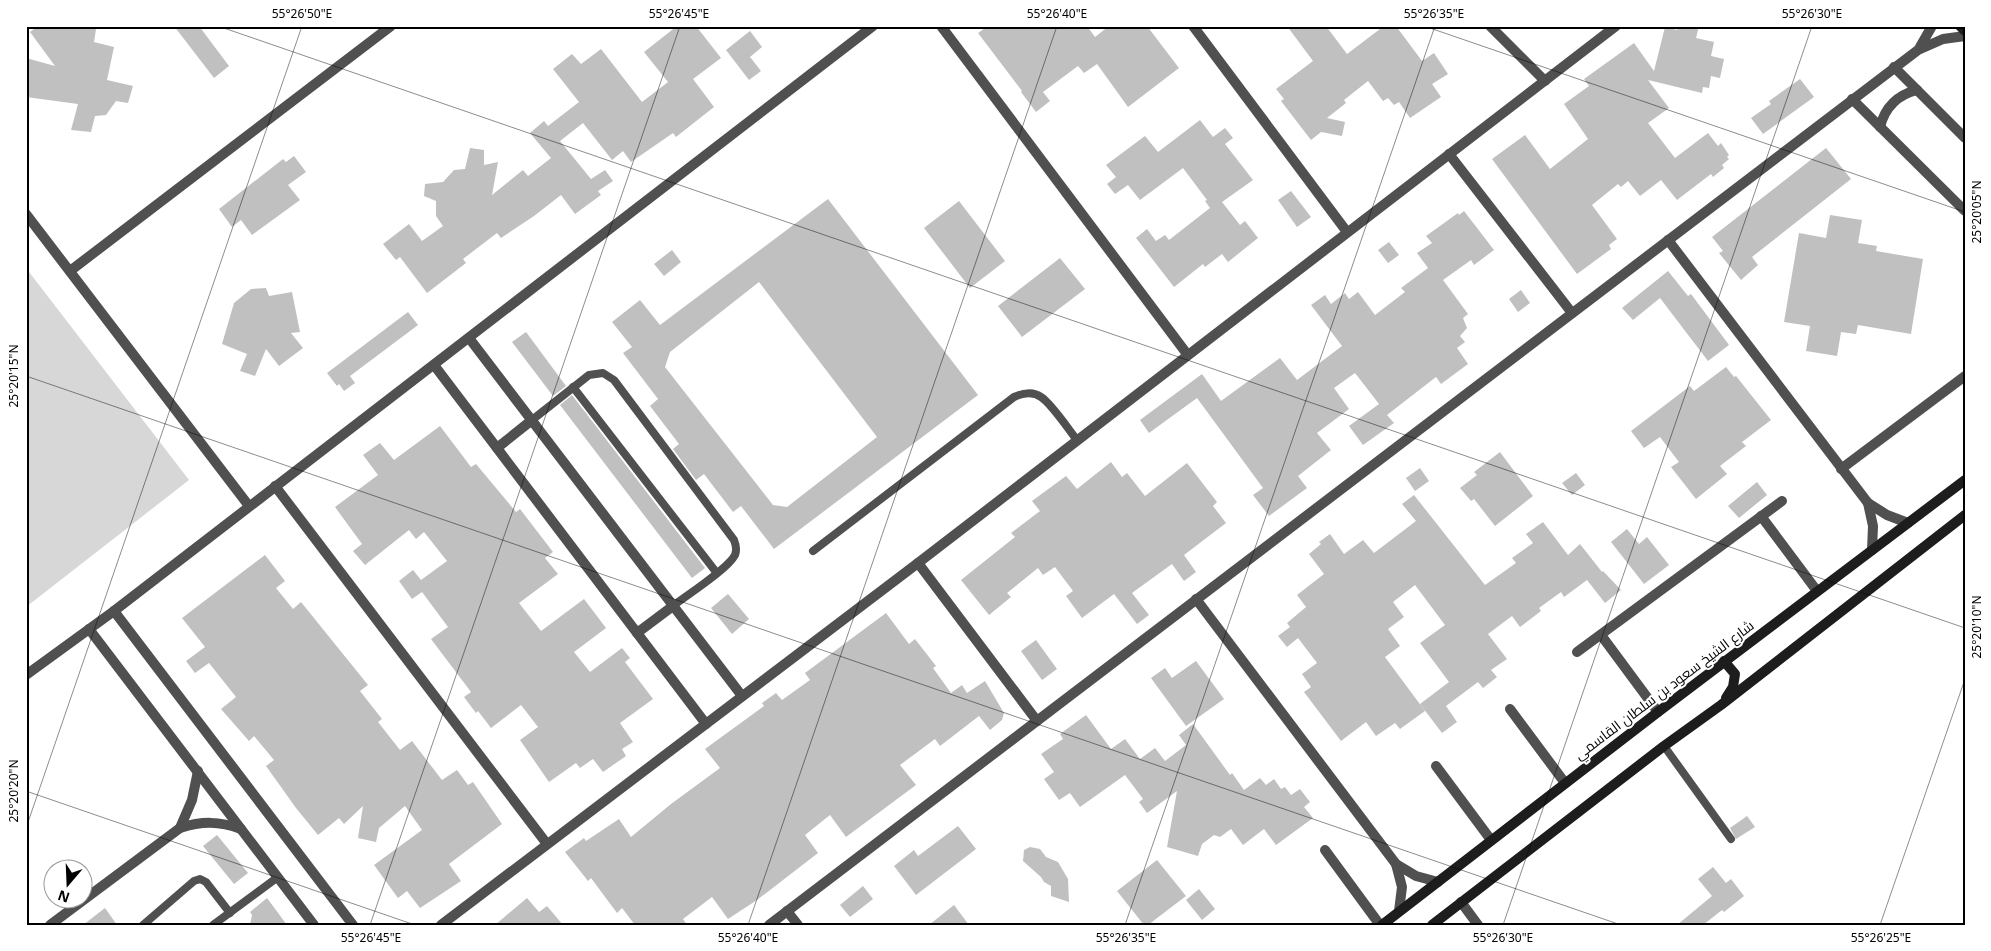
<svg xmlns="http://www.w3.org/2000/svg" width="1991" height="951" viewBox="0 0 1991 951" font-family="'Noto Sans',Cairo,sans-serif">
<rect width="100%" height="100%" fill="#fff"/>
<polygon fill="#d7d7d7" points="26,268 189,480 26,607"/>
<g fill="#c0c0c0" fill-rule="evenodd">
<polygon points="38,26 81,26 96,29 94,42 114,47 107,80 133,86 128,103 116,101 106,115 95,116 91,132 71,130 78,104 26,97 29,82 26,82 26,58 55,66 30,32"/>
<polygon points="174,26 199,26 229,66 214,78"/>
<polygon points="677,26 696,26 721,58 693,79 714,107 676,137 673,133 631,162 623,151 612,160 583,123 560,141 591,179 605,170 613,181 598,191 601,195 575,214 561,195 534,216 501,238 497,233 463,259 466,263 427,293 400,257 396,260 383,244 409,224 422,241 443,226 436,216 436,201 424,196 425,184 443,182 454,170 465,169 470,148 484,150 484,165 498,162 492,195 523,170 528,176 551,158 530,133 544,121 548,126 579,102 553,69 572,54 581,64 601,49 642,102 668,82 644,52"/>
<polygon points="988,26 1087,26 1095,37 1109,26 1147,26 1179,68 1128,107 1097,64 1084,73 1078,66 1043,92 1050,101 1036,112 1021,92 1022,91 978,33"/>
<polygon points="1287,26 1326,26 1347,54 1384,26 1396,26 1422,61 1434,53 1448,74 1432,84 1441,97 1410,118 1399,102 1394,105 1388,98 1383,101 1368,81 1344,100 1346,103 1327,118 1345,122 1342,136 1321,132 1311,140 1281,101 1284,99 1276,89 1313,61"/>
<polygon points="1678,26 1699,26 1696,38 1714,42 1711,56 1724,59 1720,78 1711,76 1709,88 1703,87 1702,93 1648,80 1669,108 1648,123 1675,158 1708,133 1718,146 1721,143 1729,155 1727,157 1729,159 1722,165 1724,168 1713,177 1711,174 1677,200 1661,180 1640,196 1628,181 1621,187 1618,184 1592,205 1617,239 1609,245 1611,249 1577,274 1492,159 1525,135 1550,169 1588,139 1564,104 1589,86 1584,79 1634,43 1654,71 1665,27 1677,30"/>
<polygon points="750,31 762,47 750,57 761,71 749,80 726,50"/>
<polygon points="1800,79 1814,97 1763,134 1751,118 1771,104 1769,101"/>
<polygon points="1200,120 1213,137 1225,128 1233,138 1225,144 1253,180 1222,202 1240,225 1245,221 1258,238 1228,262 1222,254 1205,267 1203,264 1174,287 1136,238 1147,229 1156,241 1165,235 1169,240 1210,208 1205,201 1207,200 1183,168 1140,200 1128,185 1115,194 1107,184 1116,177 1106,165 1145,136 1158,152"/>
<polygon points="1826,148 1851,179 1752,257 1758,265 1741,280 1719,253 1723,251 1712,237"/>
<polygon points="294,156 306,172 288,185 300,200 252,235 241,220 232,227 219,209 283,159 286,162"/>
<polygon points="1291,191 1311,217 1297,227 1278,200"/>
<path d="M828,199L978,395L774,549L741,506L733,512L704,474L696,480L673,449L679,444L650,406L658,399L623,353L632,347L612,322L640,300L660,325ZM759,282L877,437L787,507L773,505L665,367L670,352Z"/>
<polygon points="959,201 1005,261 970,288 924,228"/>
<polygon points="1464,211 1494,250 1474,265 1471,260 1443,280 1468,314 1463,318 1467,328 1460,336 1465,342 1457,348 1468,364 1441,384 1436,377 1387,415 1394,423 1363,445 1349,426 1379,404 1355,373 1334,388 1349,409 1317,433 1331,450 1298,476 1307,488 1269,516 1253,495 1263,488 1197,398 1149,433 1140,420 1202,374 1221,401 1280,358 1297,380 1342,346 1311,305 1325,295 1331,304 1345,293 1349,299 1358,292 1375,315 1405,292 1401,288 1428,268 1417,253 1432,243 1426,236 1458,213 1459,215"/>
<polygon points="1830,215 1862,220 1858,243 1877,246 1876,251 1923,259 1911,334 1858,325 1856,334 1841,332 1837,356 1806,351 1810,326 1784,322 1799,233 1826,238"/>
<polygon points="1389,242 1399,255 1388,263 1378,250"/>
<polygon points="672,250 681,262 664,276 654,264"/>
<polygon points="1060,258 1085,289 1022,337 998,306"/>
<polygon points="1668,271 1688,296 1691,294 1729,345 1708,361 1660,298 1633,320 1622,308"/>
<polygon points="266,288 269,296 292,292 300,332 291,333 303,348 279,366 266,349 255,376 240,371 247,354 222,344 234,303 251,289"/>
<polygon points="1521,290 1530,303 1518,312 1509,299"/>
<polygon points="408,312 418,325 350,376 355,383 344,391 339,384 337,386 327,373"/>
<polygon points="526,332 566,386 553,396 512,342"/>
<polygon points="1726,367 1734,377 1736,376 1771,420 1742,442 1746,446 1720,466 1727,474 1696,499 1671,467 1679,462 1660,437 1644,448 1631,431 1690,386 1694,391"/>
<polygon points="572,395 705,568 692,578 560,405"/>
<polygon points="440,426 471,467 476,464 516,512 520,509 553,552 545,558 558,574 519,603 541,631 584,599 606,628 574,652 590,672 622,648 630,658 625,662 653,699 620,723 633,742 622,749 626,756 603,772 593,759 580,768 576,763 549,782 520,740 538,727 521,705 491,728 478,711 476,713 464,697 471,692 431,639 448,627 422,592 412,599 399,581 413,570 421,580 447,561 424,532 416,539 409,530 365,565 353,551 362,544 335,507 378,475 363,455 380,443 394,460"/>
<polygon points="1500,452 1533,496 1495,526 1474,499 1471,501 1460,488 1477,475 1474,472"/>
<polygon points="1111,462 1122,477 1127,473 1145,496 1187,463 1217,502 1213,506 1226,523 1184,555 1196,572 1184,581 1172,564 1132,593 1149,615 1137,624 1114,594 1082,618 1066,596 1073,591 1055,567 1043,575 1038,568 1007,593 1011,597 989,615 961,580 1015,537 1011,533 1040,511 1032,501 1066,476 1077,489"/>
<polygon points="1420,468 1429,481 1415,491 1406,478"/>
<polygon points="1576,473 1585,485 1572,495 1562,483"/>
<polygon points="1757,482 1767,495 1739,518 1728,506"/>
<polygon points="1414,495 1485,585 1516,563 1512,558 1533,543 1526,534 1543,522 1568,555 1580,544 1602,572 1603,571 1621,590 1605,603 1587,580 1564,597 1561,592 1539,608 1541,611 1520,627 1512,616 1488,634 1507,659 1491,670 1497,677 1483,688 1478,682 1446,706 1457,722 1442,733 1420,704 1449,682 1420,643 1445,625 1415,585 1393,602 1404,617 1388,629 1400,646 1385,657 1425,711 1400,729 1395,723 1376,736 1366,722 1341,741 1304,692 1311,687 1302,674 1317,663 1298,638 1287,647 1278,636 1290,627 1287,623 1306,607 1297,595 1324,574 1309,554 1321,544 1319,542 1330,534 1344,554 1363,540 1374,553 1416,521 1402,504"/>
<polygon points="1627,529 1639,544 1647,537 1669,565 1644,584 1611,542"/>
<polygon points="265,555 285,581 276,588 293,609 301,602 368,685 360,691 382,719 378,722 400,750 412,741 442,780 457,770 468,785 473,782 502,824 449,864 461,881 420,908 407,891 398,898 374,865 422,830 405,806 379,828 376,842 358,838 363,806 344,824 339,818 318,835 296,808 266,766 274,760 254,736 249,741 221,709 236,697 209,663 195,673 186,661 205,647 182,618"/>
<polygon points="728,594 749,619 732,634 711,608"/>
<polygon points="886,613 909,644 915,639 936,666 933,668 951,693 962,685 967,693 985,681 1004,713 1002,720 990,730 979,716 940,746 935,739 900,765 916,785 846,837 830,815 805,835 818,853 757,900 728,919 712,897 683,919 687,925 635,925 622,908 617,913 591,878 588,881 565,852 584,838 586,841 619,819 631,837 671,804 720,768 705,749 764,706 762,703 776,693 782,700 810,680 805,673"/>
<polygon points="1036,640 1057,669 1042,680 1021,651"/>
<polygon points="1196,661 1224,699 1186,726 1151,678 1165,668 1172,678"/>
<polygon points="1086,715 1111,749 1125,739 1140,759 1155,748 1165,761 1186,745 1179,735 1193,724 1230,775 1232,773 1244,790 1260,778 1266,785 1274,779 1281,789 1285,787 1291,795 1300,789 1310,802 1304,807 1313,818 1276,845 1264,829 1243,845 1231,829 1220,837 1214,835 1202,844 1198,856 1167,847 1177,791 1147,813 1139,802 1143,799 1125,775 1080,807 1070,793 1059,800 1044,779 1054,772 1041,754 1063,739 1060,734"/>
<polygon points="1747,816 1755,827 1736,839 1730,828"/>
<polygon points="958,826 976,849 916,895 894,866 914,850 918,856"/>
<polygon points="217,835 248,873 234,884 203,846"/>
<polygon points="1030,847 1040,849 1046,857 1058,862 1068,879 1069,902 1051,896 1051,886 1044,882 1041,877 1023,861 1024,850"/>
<polygon points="1157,860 1186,896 1148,925 1144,925 1117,891"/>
<polygon points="1713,867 1726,883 1731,879 1744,896 1724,912 1722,910 1703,925 1677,925 1712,896 1698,879"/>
<polygon points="863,886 873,899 850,917 840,905"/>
<polygon points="1199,889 1215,909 1202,920 1186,900"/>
<polygon points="267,898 287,925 250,925 252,915 250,912"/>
<polygon points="527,898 539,912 547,906 563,925 495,925"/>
<polygon points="954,905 969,925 929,925"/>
<polygon points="105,908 117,925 83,925"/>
</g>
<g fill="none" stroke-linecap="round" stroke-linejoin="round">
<g stroke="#505050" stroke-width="8">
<polyline points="573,387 716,572"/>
<path d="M532,420L589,375L603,373L614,380L734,540C736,545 737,550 735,555C728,569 687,595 673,606"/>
<path d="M813,551L1014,397C1023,393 1033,391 1041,397C1051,403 1069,430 1077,440"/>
<polyline points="1664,746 1731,839"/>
<polyline points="143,925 194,881 200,879 206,882 230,913"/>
<polyline points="213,925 278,877"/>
</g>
<g stroke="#505050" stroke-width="10">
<polyline points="941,26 1187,354"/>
<polyline points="1193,26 1347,232"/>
<polyline points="1490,26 1545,81"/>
<polyline points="1920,47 1932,26"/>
<polyline points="1894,67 1965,138"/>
<polyline points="1852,99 1965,211"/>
<path d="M1880,127C1885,107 1897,95 1917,90"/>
<polyline points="1449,154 1572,313"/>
<polyline points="26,214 249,506"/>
<polyline points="1668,240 1868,503 1887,515 1908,523"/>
<polyline points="70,271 391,26"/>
<polyline points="469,338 742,696"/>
<polyline points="434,365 706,724"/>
<polyline points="497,448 532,420"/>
<polyline points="1841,469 1965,376"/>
<polyline points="275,486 547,844"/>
<polyline points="1868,503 1873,526 1872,550"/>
<polyline points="1761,516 1817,591"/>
<polyline points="918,563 1037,721"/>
<polyline points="1196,599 1396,864 1416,876 1438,882"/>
<polyline points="114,611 353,925"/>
<polyline points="89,629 314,925"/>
<polyline points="637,633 673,606"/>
<polyline points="1601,635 1658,712"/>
<polyline points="1577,652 1782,501"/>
<polyline points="26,675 114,611 873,26"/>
<polyline points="1510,709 1565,783"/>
<polyline points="1436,766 1491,840"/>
<polyline points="180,828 192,800 198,771"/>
<polyline points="1325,850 1380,925"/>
<polyline points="1396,864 1402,887 1399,911"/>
<polyline points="1461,902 1478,925"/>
<polyline points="787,911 798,925"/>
<path d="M50,925L180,828C202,821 219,821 241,829"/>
<polyline points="441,925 918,563 1616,26"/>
<polyline points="769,925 1918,50 1943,39 1965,36"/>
</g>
<g stroke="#1d1d1d" stroke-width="10">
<polyline points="1960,26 1965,31"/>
<polyline points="1724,661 1735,674 1733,687 1726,698"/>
<polyline points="1382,925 1658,712 1965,480"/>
<polyline points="1432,925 1664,746 1721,705 1965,515"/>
</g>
</g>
<path fill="none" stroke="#000" stroke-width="1" stroke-opacity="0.45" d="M218,26L1965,628M1424,26L1965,212M26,376L1621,925M26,791L415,925M26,828L302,26M370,925L680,26M748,925L1057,26M1125,925L1435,26M1503,925L1812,26M1880,925L1965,679"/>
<g text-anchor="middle" stroke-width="4" stroke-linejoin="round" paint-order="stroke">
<g font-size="14" fill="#000" stroke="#fff">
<text transform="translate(1664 690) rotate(-37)" y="5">شارع الشيخ سعود بن سلطان القاسمي</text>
</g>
</g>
<rect width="1991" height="951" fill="none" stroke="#ffffff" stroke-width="55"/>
<g transform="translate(68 884) rotate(199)"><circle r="24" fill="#ffffff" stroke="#999999"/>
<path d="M0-4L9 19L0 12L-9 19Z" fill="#000000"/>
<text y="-8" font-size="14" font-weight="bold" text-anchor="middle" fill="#000000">N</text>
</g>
<rect x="28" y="28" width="1936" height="896" fill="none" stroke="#000" stroke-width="2"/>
<g font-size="12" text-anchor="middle" fill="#000">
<text x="302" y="18">55°26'50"E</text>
<text x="679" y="18">55°26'45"E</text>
<text x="1057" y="18">55°26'40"E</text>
<text x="1434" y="18">55°26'35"E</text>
<text x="1812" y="18">55°26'30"E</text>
<text transform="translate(1977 212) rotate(-90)" y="4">25°20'05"N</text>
<text transform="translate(14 376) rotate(-90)" y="4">25°20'15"N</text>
<text transform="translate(1977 627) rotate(-90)" y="4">25°20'10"N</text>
<text transform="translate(14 791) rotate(-90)" y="4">25°20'20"N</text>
<text x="371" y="942">55°26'45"E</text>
<text x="748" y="942">55°26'40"E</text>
<text x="1126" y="942">55°26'35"E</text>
<text x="1503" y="942">55°26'30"E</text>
<text x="1881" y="942">55°26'25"E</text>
</g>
</svg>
